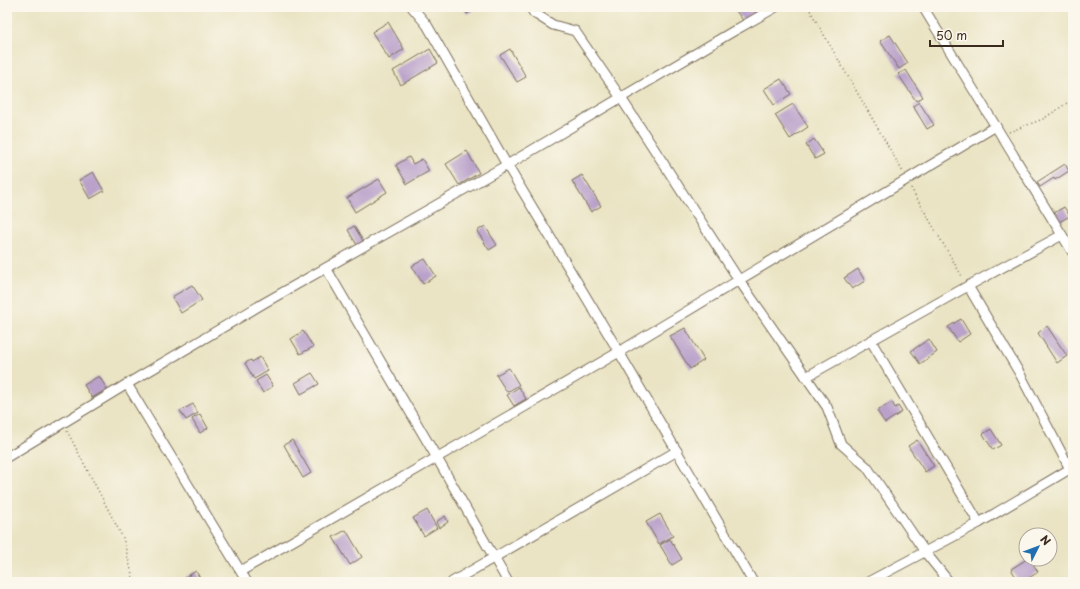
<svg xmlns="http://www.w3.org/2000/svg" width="1080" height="589" viewBox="0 0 1080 589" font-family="'Playpen Sans',sans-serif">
<rect width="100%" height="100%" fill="#fbf7ec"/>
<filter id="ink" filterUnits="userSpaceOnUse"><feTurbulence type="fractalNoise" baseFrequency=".025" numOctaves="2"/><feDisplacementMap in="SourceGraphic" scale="8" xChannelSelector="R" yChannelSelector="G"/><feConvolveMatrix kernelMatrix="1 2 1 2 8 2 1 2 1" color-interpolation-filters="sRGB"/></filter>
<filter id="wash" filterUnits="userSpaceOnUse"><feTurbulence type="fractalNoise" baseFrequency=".012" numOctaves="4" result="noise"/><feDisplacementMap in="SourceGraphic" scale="16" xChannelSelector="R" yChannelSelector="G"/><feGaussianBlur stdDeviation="0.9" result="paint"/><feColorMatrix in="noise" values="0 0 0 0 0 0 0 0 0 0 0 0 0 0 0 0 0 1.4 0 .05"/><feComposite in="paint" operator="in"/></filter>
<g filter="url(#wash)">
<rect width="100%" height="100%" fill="#eae4c4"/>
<g id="blocks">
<g fill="#b9a1ca">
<polygon points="463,7 478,7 467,14"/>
<polygon points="742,7 752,7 757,15 745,23 736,11"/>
<polygon points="388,22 404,49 389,59 372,32"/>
<polygon points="890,35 908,63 899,69 880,41"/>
<polygon points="430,49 438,63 401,85 393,71"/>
<polygon points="510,49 526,77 517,82 500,55"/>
<polygon points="906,70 923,97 916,101 898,74"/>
<polygon points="781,79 791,94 774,105 764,89"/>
<polygon points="919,102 934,125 927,129 913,106"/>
<polygon points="793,104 808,127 790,139 775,115"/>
<polygon points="814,139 824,154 815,159 806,145"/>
<polygon points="467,151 479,173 459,185 446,164"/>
<polygon points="409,157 413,164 422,159 429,171 407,184 396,165"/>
<polygon points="1065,164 1069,171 1055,180 1054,178 1040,187 1037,182"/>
<polygon points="93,172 104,191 90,199 79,180"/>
<polygon points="582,175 601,206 591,212 572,181"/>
<polygon points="379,179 387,192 355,212 347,198"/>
<polygon points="1064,207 1070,216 1059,222 1054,213"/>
<polygon points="354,226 363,241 357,245 348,230"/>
<polygon points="485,226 497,245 489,250 477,231"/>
<polygon points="425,259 436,276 423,284 412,266"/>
<polygon points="858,269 865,281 852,289 844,278"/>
<polygon points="192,285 202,300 181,313 172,297"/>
<polygon points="961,319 970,334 958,342 948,327"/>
<polygon points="1047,326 1067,356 1057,363 1038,333"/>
<polygon points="685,328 704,360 690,369 670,336"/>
<polygon points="303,331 313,347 300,354 291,339"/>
<polygon points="929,339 937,352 920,364 911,351"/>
<polygon points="260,357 268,371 254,379 245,363 251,360 252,362"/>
<polygon points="509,368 519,385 507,392 496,375"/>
<polygon points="312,373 319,384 301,394 295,383"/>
<polygon points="266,375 273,386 263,393 256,381"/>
<polygon points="99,376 107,389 92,398 84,385"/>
<polygon points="519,387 526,399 514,406 507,395"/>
<polygon points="892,402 895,408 898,406 902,412 885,423 877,411"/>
<polygon points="193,404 198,413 186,420 180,411"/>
<polygon points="200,414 208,428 200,433 192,419"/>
<polygon points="991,429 1001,445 993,450 983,434"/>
<polygon points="292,440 311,473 303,478 284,445"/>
<polygon points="917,440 934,466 925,472 908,446"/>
<polygon points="427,510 437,528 424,536 413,518"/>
<polygon points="660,514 673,536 659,544 646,522"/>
<polygon points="445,516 448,522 439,528 436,522"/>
<polygon points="346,530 362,557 350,565 333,537"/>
<polygon points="670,539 682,559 672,565 660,545"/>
<polygon points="1027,559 1030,559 1038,572 1023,582 1019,582 1011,569"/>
<polygon points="196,571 202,582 178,582"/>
</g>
</g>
</g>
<g filter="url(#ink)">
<use href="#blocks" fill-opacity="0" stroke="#786b58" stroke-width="1"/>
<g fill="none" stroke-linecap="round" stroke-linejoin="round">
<defs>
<g id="minor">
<polyline points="412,7 427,25 507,165 619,352 753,582"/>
<polyline points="530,7 534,13 553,25 575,31 621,98 739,280 827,407 841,444 867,467 925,552 949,582"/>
<polyline points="923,7 1073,253"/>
<polyline points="326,268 437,458 508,582"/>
<polyline points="968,286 1020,374 1070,469"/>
<polyline points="871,341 979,523"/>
<polyline points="806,377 968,286 1062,235"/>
<polyline points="127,384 247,582"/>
<polyline points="7,457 127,384 264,303 507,165 732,32 776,7"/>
<polyline points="241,571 619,352 996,126"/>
<polyline points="452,582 677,451"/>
<polyline points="868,582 979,523 1073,467"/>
</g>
</defs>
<use href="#minor" stroke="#786b58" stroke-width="11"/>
<g stroke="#786b58" stroke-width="1.5" stroke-dasharray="1 3" stroke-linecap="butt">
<polyline points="808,7 903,172"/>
<polyline points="1009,132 1043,119 1073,99"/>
<polyline points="911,188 963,278"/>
<polyline points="67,431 123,538 134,582"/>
</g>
<use href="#minor" stroke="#fff" stroke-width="9"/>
</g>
</g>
<rect width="1080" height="589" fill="none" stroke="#fbf7ec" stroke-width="24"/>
<g transform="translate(1038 547) rotate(48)"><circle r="19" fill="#fbf7ec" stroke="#aea59a"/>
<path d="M0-3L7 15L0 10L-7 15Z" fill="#1f6fb2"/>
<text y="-6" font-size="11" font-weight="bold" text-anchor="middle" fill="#3b2a1e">N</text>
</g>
<path d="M930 40v6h73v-6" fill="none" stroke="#3b2a1e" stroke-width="2"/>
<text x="936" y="40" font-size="12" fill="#3b2a1e" stroke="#fbf7ec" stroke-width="3" paint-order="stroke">50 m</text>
</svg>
